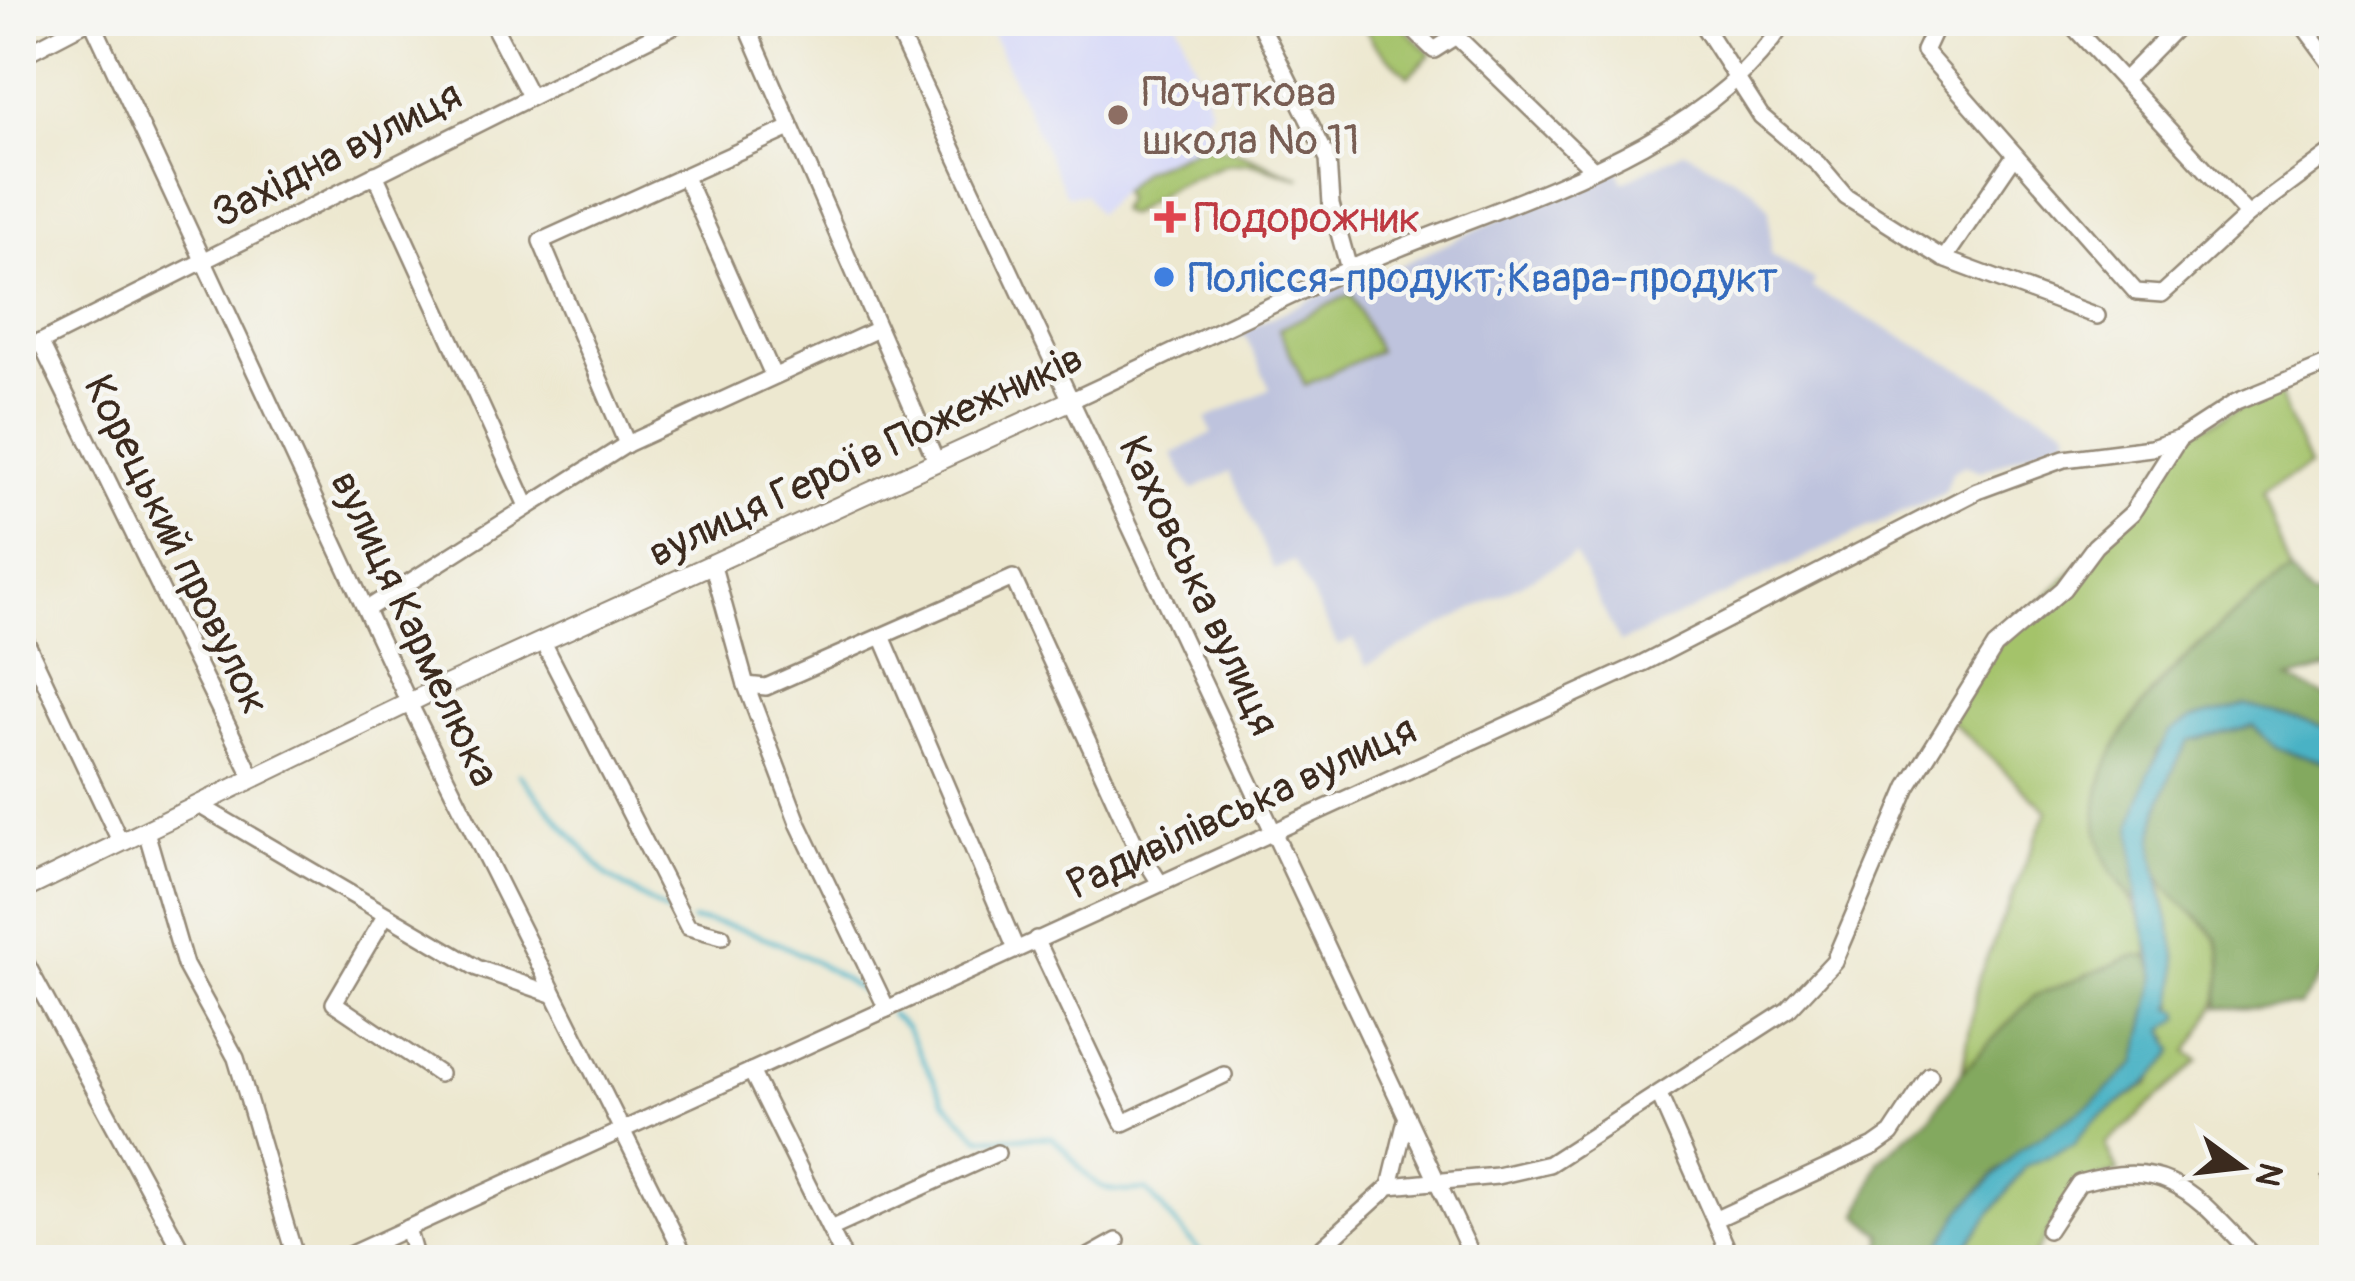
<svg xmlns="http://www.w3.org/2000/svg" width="2355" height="1281" viewBox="0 0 2355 1281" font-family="Pangolin,sans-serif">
<rect width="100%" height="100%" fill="#f6f6f2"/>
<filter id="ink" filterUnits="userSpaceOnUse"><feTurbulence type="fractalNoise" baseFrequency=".00833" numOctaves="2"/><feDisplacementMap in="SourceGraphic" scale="24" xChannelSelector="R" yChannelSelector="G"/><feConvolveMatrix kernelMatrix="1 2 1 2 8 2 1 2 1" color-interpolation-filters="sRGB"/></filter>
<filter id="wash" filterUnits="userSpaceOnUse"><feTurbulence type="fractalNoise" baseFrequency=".004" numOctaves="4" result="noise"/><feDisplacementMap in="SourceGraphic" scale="48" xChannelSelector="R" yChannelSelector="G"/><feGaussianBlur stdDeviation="2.7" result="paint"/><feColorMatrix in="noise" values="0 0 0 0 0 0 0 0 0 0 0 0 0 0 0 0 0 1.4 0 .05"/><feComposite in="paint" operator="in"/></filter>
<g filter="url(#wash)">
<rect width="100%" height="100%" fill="#ede8d0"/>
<polygon fill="#d6d8f8" points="986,21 1177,21 1211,109 1201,121 1208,142 1140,170 1097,214 1085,194 1066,195"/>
<polygon fill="#bec3dd" points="1685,151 1754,189 1769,209 1771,255 1815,280 1812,288 2067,427 2069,435 1981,471 1965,465 1952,472 1944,493 1620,643 1575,555 1366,666 1354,639 1338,646 1294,561 1274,570 1230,472 1192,490 1172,454 1212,433 1206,419 1270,389 1245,335 1222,345 1221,341 1348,282 1352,288 1596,174 1617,167 1623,182"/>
<g fill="#a4c36b" stroke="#707644" stroke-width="3">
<polygon points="1361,21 1397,21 1431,54 1408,76 1374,43"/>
<polygon points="1203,145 1236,151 1301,178 1251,163 1224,165 1174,185 1128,215 1119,211 1125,198 1121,191 1142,171"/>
<polygon points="1351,294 1378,351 1305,385 1279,329"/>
<path d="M2277,389L2309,467L2262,494L2290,573C2204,635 2075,730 2105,849C2116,895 2148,903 2149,957L2137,955L2034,996L1962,1072L1979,977L2047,811L1950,720L1995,647L2132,513L2179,439Z"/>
<path d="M2160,877C2170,891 2212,930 2216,939C2234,981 2209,1020 2187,1052L2199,1060L2106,1145L2118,1172L2079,1184L2031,1260H1956L2026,1166L2065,1149L2081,1130L2151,1082L2171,1039L2165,1030L2174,1021L2176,956Z"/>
</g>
<g fill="#83a95f" stroke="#5f6a3e" stroke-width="3">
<path d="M2290,573L2312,598L2334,593V667L2289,680L2334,700V729L2245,705L2158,750L2132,824L2138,904C2016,783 2195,641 2290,573Z"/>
<path d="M2253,726L2276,748L2334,764V956L2300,1006L2217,1008C2218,987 2227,952 2214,935C2200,915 2176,903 2163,881C2138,841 2168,776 2189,740Z"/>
<polygon points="2137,955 2149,957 2157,976 2136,1064 2092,1104 1997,1171 1962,1210 1932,1260 1882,1260 1882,1234 1859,1215 1880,1160 1930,1117 1962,1072 2034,996"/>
</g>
<path fill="#48b2c5" stroke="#426e72" stroke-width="3" d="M2245,705L2334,729V764L2276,748L2253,726L2189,740C2172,768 2152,812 2154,845C2157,899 2190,959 2172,1008L2180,1011L2181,1018L2165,1029L2174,1050C2150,1096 2090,1111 2075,1145L2026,1166L1956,1260H1932L1962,1210L2020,1149L2092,1104L2136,1064L2157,976L2138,904L2132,824L2148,774L2170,732L2191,719Z"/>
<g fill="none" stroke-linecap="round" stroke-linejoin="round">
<g stroke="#48b2c5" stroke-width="4.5">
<polyline points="519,774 607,876 681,921"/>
<path d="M692,921C753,922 830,966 877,1003"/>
<path d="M890,1014L906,1027L945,1101L980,1138L1052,1137C1091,1173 1087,1197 1146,1190L1207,1260"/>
</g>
</g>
</g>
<g filter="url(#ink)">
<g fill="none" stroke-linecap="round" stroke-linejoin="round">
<defs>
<g id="minor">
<polyline points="92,21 409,703 687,1260"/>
<polyline points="491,21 530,96"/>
<polyline points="745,21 936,461"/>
<polyline points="893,21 1474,1260"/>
<polyline points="1259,21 1328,159 1331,204 1349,269"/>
<polyline points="1404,21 1434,50 1456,36 1456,21"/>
<polyline points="1700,21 1761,116 1818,164 1846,197 1944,259 2097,316"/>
<polyline points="1938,21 1924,51 2136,292 2162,294 2248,215 2334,151"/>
<polyline points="2068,21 2248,215"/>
<polyline points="2300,21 2334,67"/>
<polyline points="1456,36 1592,168"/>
<polyline points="21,56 88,21"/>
<polyline points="2124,80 2182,21"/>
<polyline points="375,174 527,506"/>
<polyline points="685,177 773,375"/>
<polyline points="1944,259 2015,155"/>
<polyline points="40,342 253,778"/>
<polyline points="21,352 683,21"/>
<path d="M1074,399C1165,357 1255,312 1347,270C1488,206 1699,158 1785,21"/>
<polyline points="627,444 541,241 788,129"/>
<polyline points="712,563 746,685 799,825 887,1009"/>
<polyline points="367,609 627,444 878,329"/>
<polyline points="21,631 121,843"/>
<polyline points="882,636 1016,949"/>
<polyline points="543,642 688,927 722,936"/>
<polyline points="746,685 766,687 1013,578 1134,842 1160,883"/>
<polyline points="199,805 477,968 552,994"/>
<polyline points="146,831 185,965 236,1058 296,1260"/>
<polyline points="385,916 334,1003 439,1074"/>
<polyline points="1036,939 1123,1123 1224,1075"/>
<polyline points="21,954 187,1260"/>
<polyline points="751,1071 845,1260"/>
<polyline points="1660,1097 1732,1260"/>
<polyline points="2330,1178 2334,1175"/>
<polyline points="1390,1186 1407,1116"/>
<polyline points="1716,1219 1874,1146 1891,1134 1930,1075"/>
<polyline points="407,1228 416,1260"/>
<polyline points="830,1229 997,1153"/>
<path d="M2048,1230L2079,1183C2174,1155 2196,1198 2258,1260"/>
<polyline points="338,1260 1643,663 1977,491 2064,459 2151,448 2179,439"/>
<polyline points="1083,1260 1117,1241"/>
<polyline points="1308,1260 1390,1186 1497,1176 1549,1164 1788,1010 1834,961 1908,787 1995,647 2063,589 2095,546 2132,513 2179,439 2236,402 2334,362"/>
</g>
<polyline id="tertiary" points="21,891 429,693 1074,399"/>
</defs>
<use href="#minor" stroke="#948977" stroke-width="20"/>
<use href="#tertiary" stroke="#948977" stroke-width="22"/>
<use href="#minor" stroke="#fff" stroke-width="15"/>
<use href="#tertiary" stroke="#fff" stroke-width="18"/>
</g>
</g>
<circle fill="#8d6e63" stroke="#f6f6f2" stroke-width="4.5" cx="1118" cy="115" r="12"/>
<path fill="#e0444e" stroke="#f6f6f2" stroke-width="4.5" d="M1164 199h12v12h12v12h-12v12h-12v-12h-12v-12h12z"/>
<circle fill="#3f7fe0" stroke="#f6f6f2" stroke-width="4.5" cx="1164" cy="277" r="12"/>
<g text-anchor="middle" stroke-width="9" stroke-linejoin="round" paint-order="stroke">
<g font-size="42" fill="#785e54" stroke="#f6f6f2" text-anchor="start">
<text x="1142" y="106">Початкова<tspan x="1142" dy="48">школа № 11</tspan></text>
</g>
<g font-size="42" fill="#3b2a1e" stroke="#f6f6f2">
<text transform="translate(336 153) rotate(-27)" y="15">Західна вулиця</text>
<text transform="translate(865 454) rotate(-25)" y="15">вулиця Героїв Пожежників</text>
<text transform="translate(178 544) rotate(64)" y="15">Корецький провулок</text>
<text transform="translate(1200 585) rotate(65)" y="15">Каховська вулиця</text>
<text transform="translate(416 628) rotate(65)" y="15">вулиця Кармелюка</text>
<text transform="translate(1241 806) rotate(-25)" y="15">Радивілівська вулиця</text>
</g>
<g font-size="42" fill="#be3a42" stroke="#f6f6f2" text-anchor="start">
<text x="1194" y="232">Подорожник</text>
</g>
<g font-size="42" fill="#366cbe" stroke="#f6f6f2" text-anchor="start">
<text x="1188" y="292">Полісся-продукт;Квара-продукт</text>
</g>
</g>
<rect width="2355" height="1281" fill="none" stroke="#f6f6f2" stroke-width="72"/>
<g transform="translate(2241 1167) rotate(105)" stroke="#f6f6f2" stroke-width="9" paint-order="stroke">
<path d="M0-9L21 45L0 30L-21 45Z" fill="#3b2a1e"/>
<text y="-18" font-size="33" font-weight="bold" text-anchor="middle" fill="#3b2a1e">N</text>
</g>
</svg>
